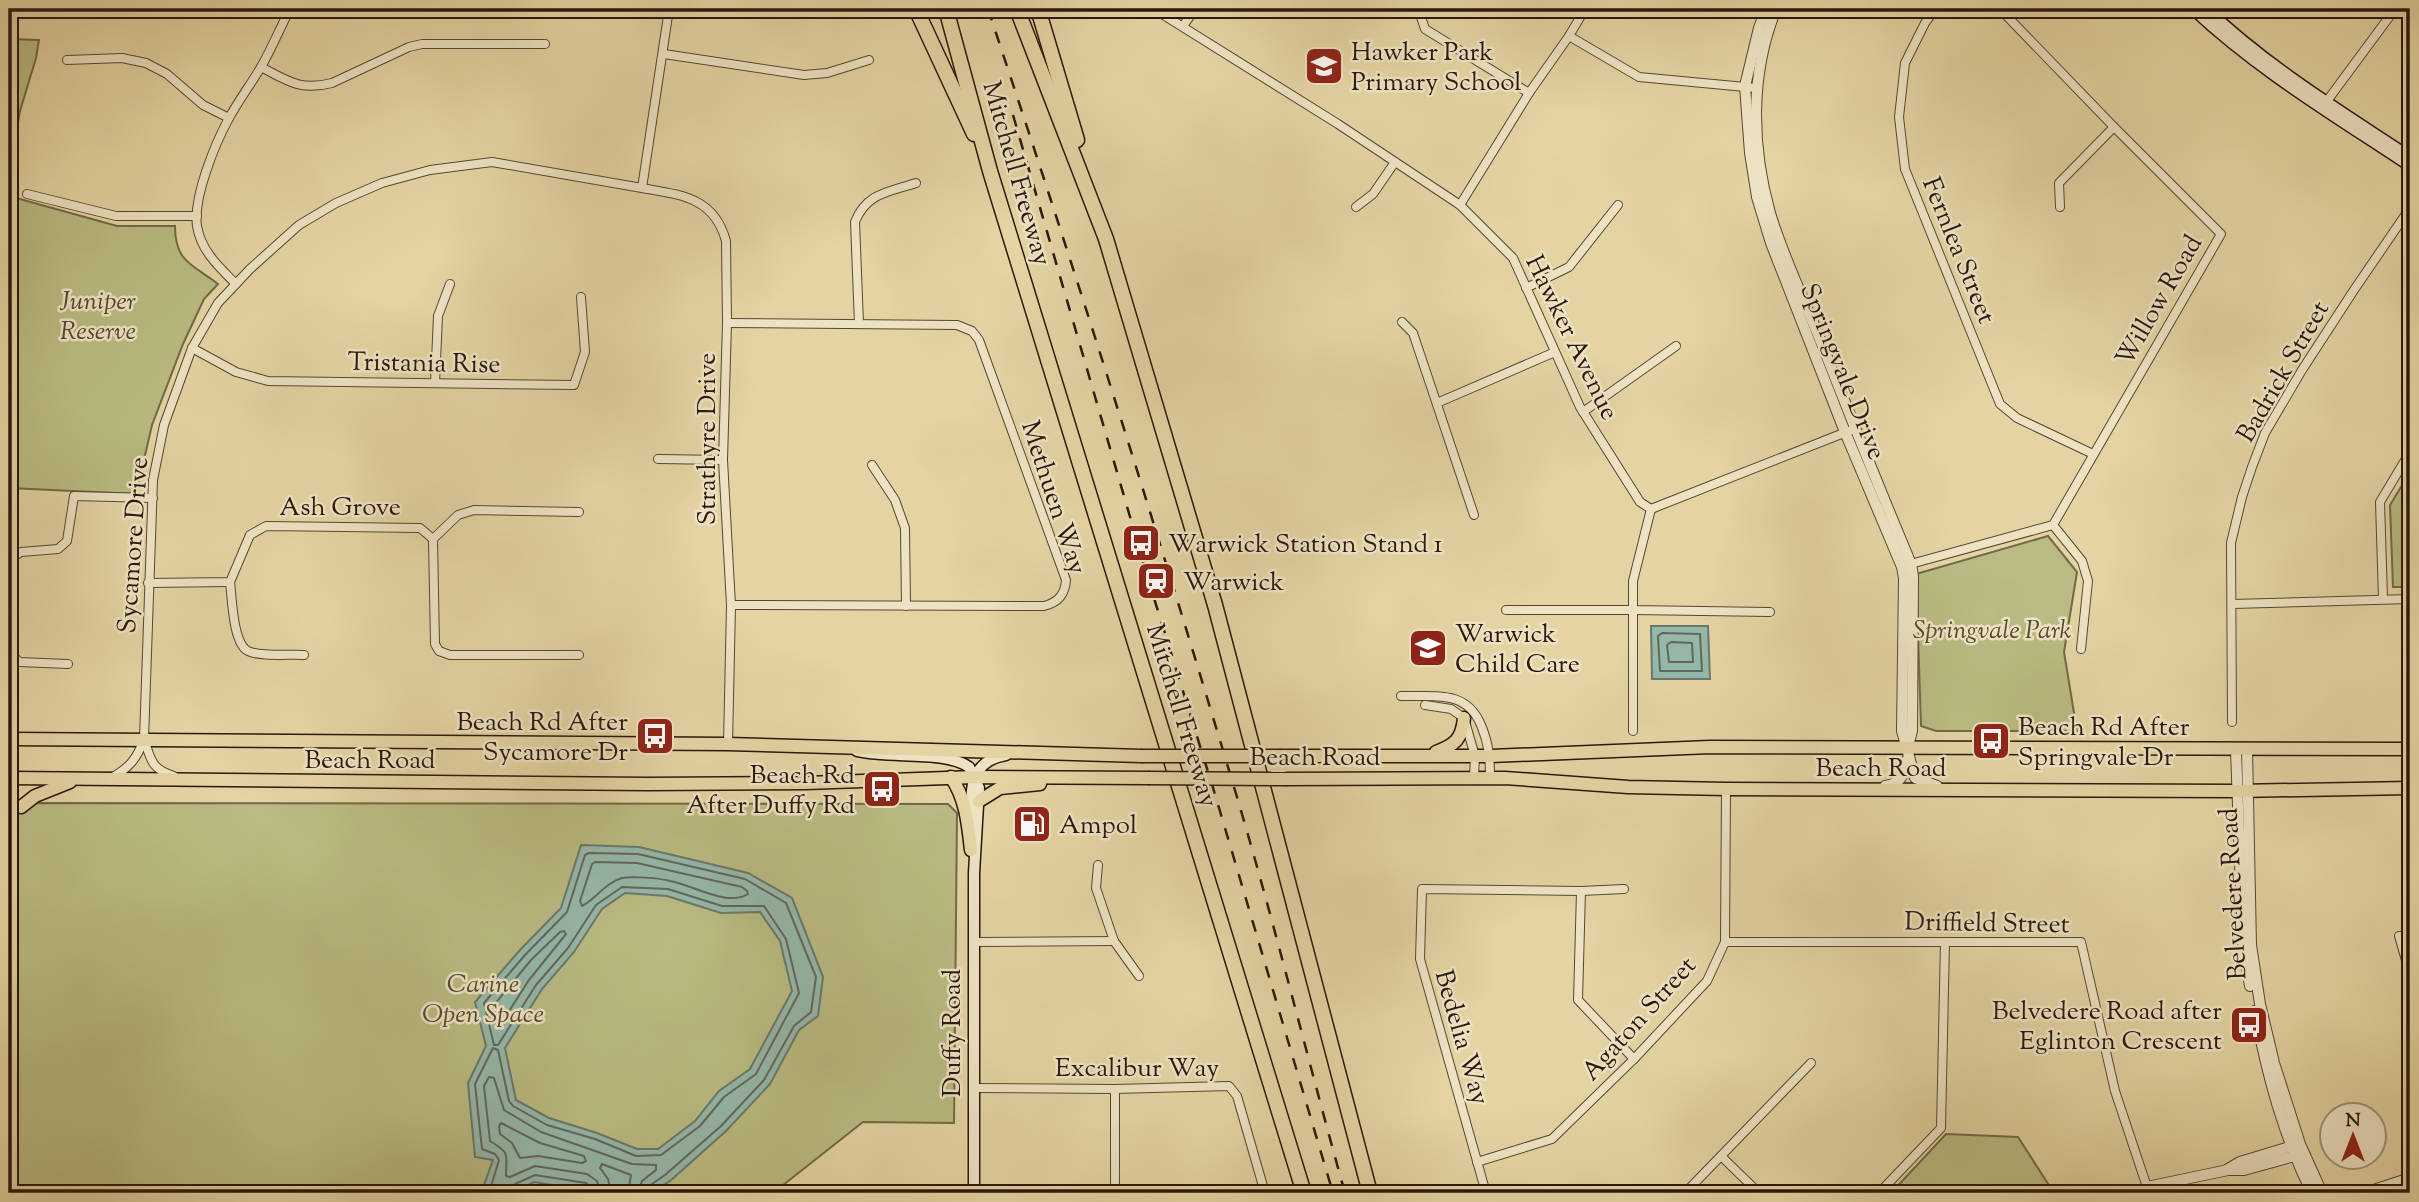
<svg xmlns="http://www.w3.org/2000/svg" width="2419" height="1202" viewBox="0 0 2419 1202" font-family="'Sorts Mill Goudy',serif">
<rect width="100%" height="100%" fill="#e4d4a3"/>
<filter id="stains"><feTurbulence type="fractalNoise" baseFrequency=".00286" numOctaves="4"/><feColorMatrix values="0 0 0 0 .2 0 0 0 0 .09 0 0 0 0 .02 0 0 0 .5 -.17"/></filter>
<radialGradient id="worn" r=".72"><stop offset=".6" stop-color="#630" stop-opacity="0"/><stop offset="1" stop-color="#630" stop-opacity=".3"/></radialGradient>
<g fill="#b9bb82" stroke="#726948" stroke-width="2">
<polygon points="9,39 39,40 36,58 20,111 9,173"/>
<path d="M9,196L117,226H175C175,262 192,264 218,284L204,299L183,344L152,425L136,494L9,488Z"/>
<polygon points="2410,472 2410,587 2393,587 2390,505"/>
<polygon points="2048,536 2077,572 2064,652 2077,731 1936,731 1921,726 1916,574"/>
<polygon points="9,803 948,804 957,813 954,1123 863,1122 773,1193 9,1193"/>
<polygon points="1946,1134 2018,1137 2054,1193 1891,1193"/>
</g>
<g fill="#95b8aa" stroke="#6a786b" stroke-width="2" fill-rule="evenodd">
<polygon points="1651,626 1708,626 1710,679 1652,679"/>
<path d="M581,845L639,847L748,873L792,898L823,977L818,1016L799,1030L770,1084L726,1131L670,1181L650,1193H602L534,1182L513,1193H481L493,1160L475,1157L468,1083L486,1046L475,1002L520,950L561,908ZM625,893L667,896L721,913L760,912L780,941L792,991L750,1069L719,1091L695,1121L658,1149H637L597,1133L549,1118L516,1100L505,1048L542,989L574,952L602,909Z"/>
</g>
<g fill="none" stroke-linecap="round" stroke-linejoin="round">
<g stroke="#60685c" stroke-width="2">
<polygon points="1662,633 1700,634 1702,671 1660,671 1658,636"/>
<polygon points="1671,642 1692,643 1693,662 1669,662 1667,645"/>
<path d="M595,862L637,863L742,887L747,891L748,894C727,907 693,885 670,881C659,878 632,876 622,878C606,882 595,900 582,906L580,901L592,864Z"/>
<polygon points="560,932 564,931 566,934 529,980 502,1022 498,1023 494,1005 531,960"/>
<polygon points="501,1123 540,1143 584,1156 586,1161 582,1163 538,1156 520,1158 512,1143 500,1134 499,1126"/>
<polyline points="489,1193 499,1160 495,1154 482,1149 475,1084 493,1048 498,1050 509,1101 513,1106 547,1125 595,1139 636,1156 661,1155 700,1126 724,1097 756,1074 799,993 786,939 764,906 722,906 668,889 622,887 596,905 568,948 536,985 498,1045 494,1045 484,1003 525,955 567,912 585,855 589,853 638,854 745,879 786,903 816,977 811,1012 794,1026 764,1080 721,1126 665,1175 649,1186 647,1193"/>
<polyline points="511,1193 515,1184 535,1175 586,1183 590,1187 592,1193"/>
<path d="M600,1193L597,1181L587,1174L535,1166L510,1177L506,1176C506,1153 511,1154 490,1141L484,1086L489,1077L494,1078L504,1110L541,1132L632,1164L656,1165V1170L642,1181L638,1193"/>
<polyline points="611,1193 608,1179 600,1168 602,1164 631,1175 628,1193"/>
</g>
<defs>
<g id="minor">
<polyline points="1154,9 1338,124 1460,205 1513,258 1580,407 1640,502 1651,509 1854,429"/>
<polyline points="1426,9 1421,17 1425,29 1529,93"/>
<polyline points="1935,9 1925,23 1905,63 1899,117 1905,169 2000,404 2017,418 2093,454"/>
<polyline points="1183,26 1195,9"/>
<polyline points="1569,36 1639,77 1756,88"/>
<polyline points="664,54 804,75 827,73 869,60"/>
<polyline points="67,60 122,58 146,63 167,74 203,105 229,118"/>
<path d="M261,67C288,81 300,91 332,83L409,47L422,44H545"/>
<polyline points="2324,105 2395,9"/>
<path d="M642,188C681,195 714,197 726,241L727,323L723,460L731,605L728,744"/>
<polyline points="27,194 116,216 197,216"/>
<polyline points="1460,205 1529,93 1569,36 1585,9"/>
<polyline points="1356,207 1373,194 1395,162"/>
<polyline points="2060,207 2059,183 2114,127"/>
<path d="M236,284C219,267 201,251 197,226C193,197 215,144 229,118C239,100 251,84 261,67C272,48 280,28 290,9"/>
<polyline points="1526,288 1569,267 1618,205"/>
<polyline points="1402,322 1413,333 1474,515"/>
<path d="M727,323L957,325L972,331L979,340L1066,580C1065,594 1059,602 1044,606L731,605"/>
<path d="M859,324L855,222C866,193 889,192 916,183"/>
<polyline points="192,348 236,372 268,381 574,385 585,352 581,297"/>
<polyline points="435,383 438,316 450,284"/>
<polyline points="1437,403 1555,352"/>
<polyline points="1583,412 1676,346"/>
<polyline points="658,459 723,460"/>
<polyline points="872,465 895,500 905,528 906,606"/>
<polyline points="1651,509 1633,581 1633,610 1770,612"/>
<polyline points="2053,525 2082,561 2088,581 2081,649"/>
<polyline points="433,539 458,515 474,510 579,512"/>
<polyline points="1907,565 2053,525 2221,234 2114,127 2000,9"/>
<path d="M230,582C232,598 233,644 248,651C260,657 289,654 304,655"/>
<polyline points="148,583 230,582 250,535 266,526 420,528 433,539 435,644 439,651 450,655 579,655"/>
<polyline points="2383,599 2380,502 2410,452"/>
<polyline points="2232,604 2410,599"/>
<polyline points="1506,610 1633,610 1633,731"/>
<polyline points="9,645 10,559 21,552 58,549 67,541 74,496 153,498"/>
<polyline points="9,651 19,662 68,664"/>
<path d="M1401,696C1434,697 1466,689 1481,725C1489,744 1490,758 1490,778"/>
<polyline points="1425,705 1451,709 1464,718 1475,756 1474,778"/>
<polyline points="2232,722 2231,543 2242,497 2252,467 2265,433 2302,370 2354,290 2410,208"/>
<path d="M174,776C151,769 151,760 144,739L153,480L164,425L192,348L218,303L250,269L299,225L336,203L382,183L430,170L492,162L642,188L669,9"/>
<path d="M111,778C129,768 137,759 144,739"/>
<polyline points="1098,865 1096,888 1114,941 1139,976"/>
<polyline points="1581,891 1578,1000 1634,1059"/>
<polyline points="2410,936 2399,936 2410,974"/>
<polyline points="973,942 1114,941"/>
<polyline points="1725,942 2081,942 2115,1091 2147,1187"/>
<polyline points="974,1088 1115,1089 1229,1086 1237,1096 1265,1193"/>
<polyline points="1721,1156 1759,1193"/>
<polyline points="1477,1162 1552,1139 1634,1059 1707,981 1725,942 1726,789"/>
<polyline points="1115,1193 1115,1089"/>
<polyline points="1486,1193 1420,959 1422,889 1581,891 1624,889"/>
<polyline points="1685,1193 1811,1063"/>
<polyline points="1879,1193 1941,1128 1945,942"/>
<polyline points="2361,1193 2410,1177"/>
</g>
<g id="tertiary">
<polyline points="1766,9 1759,28 1745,86 1750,153 1757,197 1771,243 1845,432 1902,567 1904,578 1902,731 1915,778 1937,786"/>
<path d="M1776,9C1750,73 1751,146 1770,213C1783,257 1804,299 1821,342C1850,416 1880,490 1911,564L1913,576L1912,731L1908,746"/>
<polyline points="2236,749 2243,947 2250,986"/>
<polyline points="2247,749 2251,945 2260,1004 2274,1063 2300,1144 2322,1193"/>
<path d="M1885,786C1900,784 1904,776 1906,761"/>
<path d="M2255,1011C2267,1074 2283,1135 2312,1193"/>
<polyline points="2228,1169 2240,1162 2296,1145"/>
<polyline points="2137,1193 2147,1187 2228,1170 2244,1170 2298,1155"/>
</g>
<g id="secondary">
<path d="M2193,9C2259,71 2335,116 2410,166"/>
<path d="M2207,9C2268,67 2339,110 2410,157"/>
<path d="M857,751C889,759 945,750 969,767L979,788L974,873V1193"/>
<path d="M971,821C971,790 969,761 1006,755"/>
</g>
<g id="primary">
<polyline points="9,739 728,744 1141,756"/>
<path d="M1436,752C1455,745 1462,739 1464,718"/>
<polyline points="1281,756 1491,756 1710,747 2410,749"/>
<path d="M951,777C966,799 968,824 971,850"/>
<polyline points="9,778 647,784 806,783 975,777 1148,778"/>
<polyline points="1287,779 1505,778 1628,787 1726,789 2237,791 2410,788"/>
<polyline points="979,801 1000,788 1040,784"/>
<polyline points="21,807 35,796 70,782"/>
<polyline points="9,816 9,818"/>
</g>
<g id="motorway">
<polyline points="916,9 974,134"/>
<polyline points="946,9 990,171 1304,1193"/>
<polyline points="1017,9 1106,239 1215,605 1370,1193"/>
<polyline points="1038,9 1077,140"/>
</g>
</defs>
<use href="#minor" stroke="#584632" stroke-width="10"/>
<use href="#tertiary" stroke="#584632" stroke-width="12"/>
<use href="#secondary" stroke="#2a170d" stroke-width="13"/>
<use href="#primary" stroke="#2a170d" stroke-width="15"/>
<use href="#motorway" stroke="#2a170d" stroke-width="17"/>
<use href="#minor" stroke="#ede3c3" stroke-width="8"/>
<use href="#tertiary" stroke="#ede3c3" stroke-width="10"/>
<use href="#secondary" stroke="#ede3c3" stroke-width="10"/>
<use href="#primary" stroke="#e4d4a3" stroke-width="12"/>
<use href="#motorway" stroke="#e4d4a3" stroke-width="14"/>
<g stroke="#2a170d" stroke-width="2.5" stroke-dasharray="12 12" stroke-linecap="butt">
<path d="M988,9C1075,270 1158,533 1237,797C1276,929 1308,1061 1345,1193"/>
<polyline points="1013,115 1149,582 1214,791 1333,1193"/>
</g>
<defs>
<g id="primary-bridge">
<polyline points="1141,756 1281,756"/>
<polyline points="1148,778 1287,779"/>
</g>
</defs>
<use href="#primary-bridge" stroke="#2a170d" stroke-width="15" stroke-linecap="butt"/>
<use href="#primary-bridge" stroke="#e4d4a3" stroke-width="12"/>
</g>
<defs>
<symbol id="school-square" viewBox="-11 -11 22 22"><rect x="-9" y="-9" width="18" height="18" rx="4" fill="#8f2418" stroke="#ede3c3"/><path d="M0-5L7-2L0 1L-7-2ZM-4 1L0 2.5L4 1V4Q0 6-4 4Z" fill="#fff"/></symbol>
<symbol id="bus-square" viewBox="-11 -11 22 22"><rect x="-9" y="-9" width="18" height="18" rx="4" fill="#8f2418" stroke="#ede3c3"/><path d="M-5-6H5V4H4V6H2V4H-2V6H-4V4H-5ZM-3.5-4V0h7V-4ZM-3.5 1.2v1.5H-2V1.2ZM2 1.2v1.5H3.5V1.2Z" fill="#fff"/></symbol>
<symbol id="station-square" viewBox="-11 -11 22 22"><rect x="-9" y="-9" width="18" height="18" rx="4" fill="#8f2418" stroke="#ede3c3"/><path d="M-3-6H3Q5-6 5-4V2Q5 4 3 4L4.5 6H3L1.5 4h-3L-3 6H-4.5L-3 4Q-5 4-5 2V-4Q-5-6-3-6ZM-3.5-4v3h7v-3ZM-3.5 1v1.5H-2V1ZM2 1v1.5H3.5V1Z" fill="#fff"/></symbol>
<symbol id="fuel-square" viewBox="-11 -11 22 22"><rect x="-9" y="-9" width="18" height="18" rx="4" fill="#8f2418" stroke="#ede3c3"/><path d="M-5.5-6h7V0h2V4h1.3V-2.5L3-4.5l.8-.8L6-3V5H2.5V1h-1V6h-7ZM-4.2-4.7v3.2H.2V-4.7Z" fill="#fff"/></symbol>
</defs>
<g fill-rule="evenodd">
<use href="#school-square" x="1302" y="44" width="44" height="44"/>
<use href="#bus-square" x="1119" y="521" width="44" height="44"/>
<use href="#station-square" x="1134" y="559" width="44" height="44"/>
<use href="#school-square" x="1406" y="626" width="44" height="44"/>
<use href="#bus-square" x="633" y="714" width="44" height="44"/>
<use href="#bus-square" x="1969" y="719" width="44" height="44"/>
<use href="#bus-square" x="860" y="767" width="44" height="44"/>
<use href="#fuel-square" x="1010" y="802" width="44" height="44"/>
<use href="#bus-square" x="2227" y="1003" width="44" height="44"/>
</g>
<g text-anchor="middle" stroke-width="5" stroke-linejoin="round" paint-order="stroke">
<g font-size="26" fill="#2a170d" stroke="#ede3c3" text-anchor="start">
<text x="1351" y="60">Hawker Park<tspan x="1351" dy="30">Primary School</tspan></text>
<text x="1168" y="552">Warwick Station Stand 1</text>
<text x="1183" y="590">Warwick</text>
<text x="1455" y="642">Warwick<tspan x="1455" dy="30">Child Care</tspan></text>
<text x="628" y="730" text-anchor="end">Beach Rd After<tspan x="628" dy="30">Sycamore Dr</tspan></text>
<text x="2018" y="735">Beach Rd After<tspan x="2018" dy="30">Springvale Dr</tspan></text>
<text x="855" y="783" text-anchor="end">Beach Rd<tspan x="855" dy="30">After Duffy Rd</tspan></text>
<text x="1059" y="833">Ampol</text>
<text x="2222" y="1019" text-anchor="end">Belvedere Road after<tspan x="2222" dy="30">Eglinton Crescent</tspan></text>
</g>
<g font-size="26" fill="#2a170d" stroke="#ede3c3">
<text transform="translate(1018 173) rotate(74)" y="9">Mitchell Freeway</text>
<text transform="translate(1960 250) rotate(68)" y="9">Fernlea Street</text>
<text transform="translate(2158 300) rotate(-60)" y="9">Willow Road</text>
<text transform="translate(1573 337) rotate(64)" y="9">Hawker Avenue</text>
<text transform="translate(424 362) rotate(1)" y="9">Tristania Rise</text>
<text transform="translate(1844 371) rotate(68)" y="9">Springvale Drive</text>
<text transform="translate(2282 371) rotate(-60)" y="9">Badrick Street</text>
<text transform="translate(706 439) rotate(-90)" y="9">Strathyre Drive</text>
<text transform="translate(1055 497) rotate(72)" y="9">Methuen Way</text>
<text x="340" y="515">Ash Grove</text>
<text transform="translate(132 545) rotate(-86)" y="9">Sycamore Drive</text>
<text transform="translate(1183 715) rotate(73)" y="9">Mitchell Freeway</text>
<text x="1315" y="765">Beach Road</text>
<text x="370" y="768">Beach Road</text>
<text x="1881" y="776">Beach Road</text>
<text transform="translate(2232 894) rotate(-93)" y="9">Belvedere Road</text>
<text transform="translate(1987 922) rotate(1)" y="9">Driffield Street</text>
<text transform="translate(1638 1018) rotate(-48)" y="9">Agaton Street</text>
<text transform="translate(951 1033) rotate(-90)" y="9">Duffy Road</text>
<text transform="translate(1463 1037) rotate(74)" y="9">Bedelia Way</text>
<text x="1137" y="1076">Excalibur Way</text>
</g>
<g font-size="26" font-style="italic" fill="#554830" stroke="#ede3c3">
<text x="98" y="309">Juniper<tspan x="98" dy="30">Reserve</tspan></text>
<text x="1992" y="638">Springvale Park</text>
<text x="483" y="992">Carine<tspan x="483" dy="30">Open Space</tspan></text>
</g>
</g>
<rect width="2419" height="1202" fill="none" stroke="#e4d4a3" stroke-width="35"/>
<rect x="10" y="10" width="2398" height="1181" fill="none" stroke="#2a170d" stroke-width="3.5"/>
<rect x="18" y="18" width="2384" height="1167" fill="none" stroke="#2a170d" stroke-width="2"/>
<g transform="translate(2353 1136)"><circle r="33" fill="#ede3c3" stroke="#9f917a" stroke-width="2"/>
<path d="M0-5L12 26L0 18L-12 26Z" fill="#8f2418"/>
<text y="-10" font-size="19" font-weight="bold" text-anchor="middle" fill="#2a170d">N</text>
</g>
<rect width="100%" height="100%" filter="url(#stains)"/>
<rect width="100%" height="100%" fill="url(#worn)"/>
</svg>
